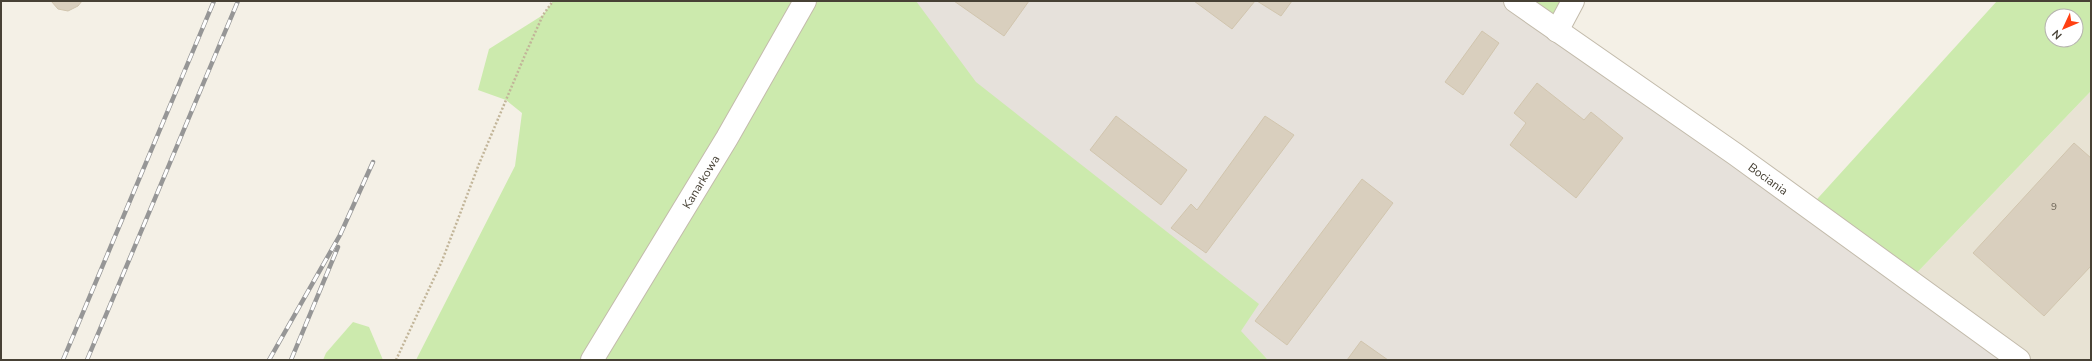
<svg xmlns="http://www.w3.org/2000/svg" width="2092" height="361" viewBox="0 0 2092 361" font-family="'Nunito Sans',sans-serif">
<rect width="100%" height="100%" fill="#f4f0e6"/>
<polygon fill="#e8e3d4" points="2091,91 2091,360 2019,360 1909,281"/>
<polygon fill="#e6e1db" points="886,1 1515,1 2006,351 1999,360 1266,360 1267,359"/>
<g fill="#cceaad" fill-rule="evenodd">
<polygon points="553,1 916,1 976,82 1259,304 1241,331 1267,359 1266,360 416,360 515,166 522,113 506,100 478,90 489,49 543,15"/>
<polygon points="1534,1 1573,1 1557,31"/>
<path d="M1997,1H2091V91L1909,281L1809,208ZM2052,16H2076V40H2052Z"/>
<polygon points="353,322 369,327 383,360 323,360 326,353"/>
</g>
<g fill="#d9cfbe" stroke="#d1c5ae">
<polygon points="51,1 82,1 78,6 68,11 58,9"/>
<polygon points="954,1 1029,1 1004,36"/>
<polygon points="1194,1 1255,1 1232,29"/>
<polygon points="1257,1 1292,1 1281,16"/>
<polygon points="1482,31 1499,43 1463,95 1445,82"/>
<polygon points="1537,83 1584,120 1591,112 1623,138 1576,198 1510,145 1526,123 1514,113"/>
<polygon points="1116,116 1187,170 1161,205 1090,150"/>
<polygon points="1265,116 1294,135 1206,253 1171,228 1191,204 1197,210"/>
<polygon points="2074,143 2091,158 2091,266 2044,316 1973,253"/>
<polygon points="1362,179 1393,203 1287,345 1255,321"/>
<polygon points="1361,341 1388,360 1347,360"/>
</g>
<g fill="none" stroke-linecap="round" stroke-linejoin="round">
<defs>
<g id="street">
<polyline points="1515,1 1735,154 2019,360"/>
<polyline points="1557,31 1573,1"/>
<polyline points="592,360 727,138 805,1"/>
</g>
</defs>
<use href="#street" stroke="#c3bbab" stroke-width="24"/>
<polyline stroke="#c2b599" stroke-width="2.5" stroke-dasharray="2 2" stroke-linecap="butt" points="396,360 442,261 479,164 525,55 543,15 553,1"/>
<use href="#street" stroke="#fff" stroke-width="22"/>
<defs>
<g id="rail">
<polyline points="63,360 214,1"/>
<polyline points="87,360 238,1"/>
<polyline points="269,360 340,235 373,162"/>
<polyline points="291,360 338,247"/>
</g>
</defs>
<use href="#rail" stroke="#969696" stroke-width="4.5"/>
<use href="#rail" stroke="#fff" stroke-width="3" stroke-dasharray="9" stroke-linecap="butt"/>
</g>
<g text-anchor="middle" stroke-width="3" stroke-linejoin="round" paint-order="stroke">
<g font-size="10" fill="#6c6457">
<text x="2054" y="210">9</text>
</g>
<g font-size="12" fill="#474135" stroke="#fff">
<text transform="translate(1768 179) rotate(36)" y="4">Bociania</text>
<text transform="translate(701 182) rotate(-59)" y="4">Kanarkowa</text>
</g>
</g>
<rect width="2092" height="361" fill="none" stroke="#474135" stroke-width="4"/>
<g transform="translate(2064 28) rotate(226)"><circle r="19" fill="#ffffff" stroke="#b5b3ae"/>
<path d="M0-3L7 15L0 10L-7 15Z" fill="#ff4012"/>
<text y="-6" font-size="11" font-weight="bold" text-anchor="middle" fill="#474135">N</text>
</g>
</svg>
